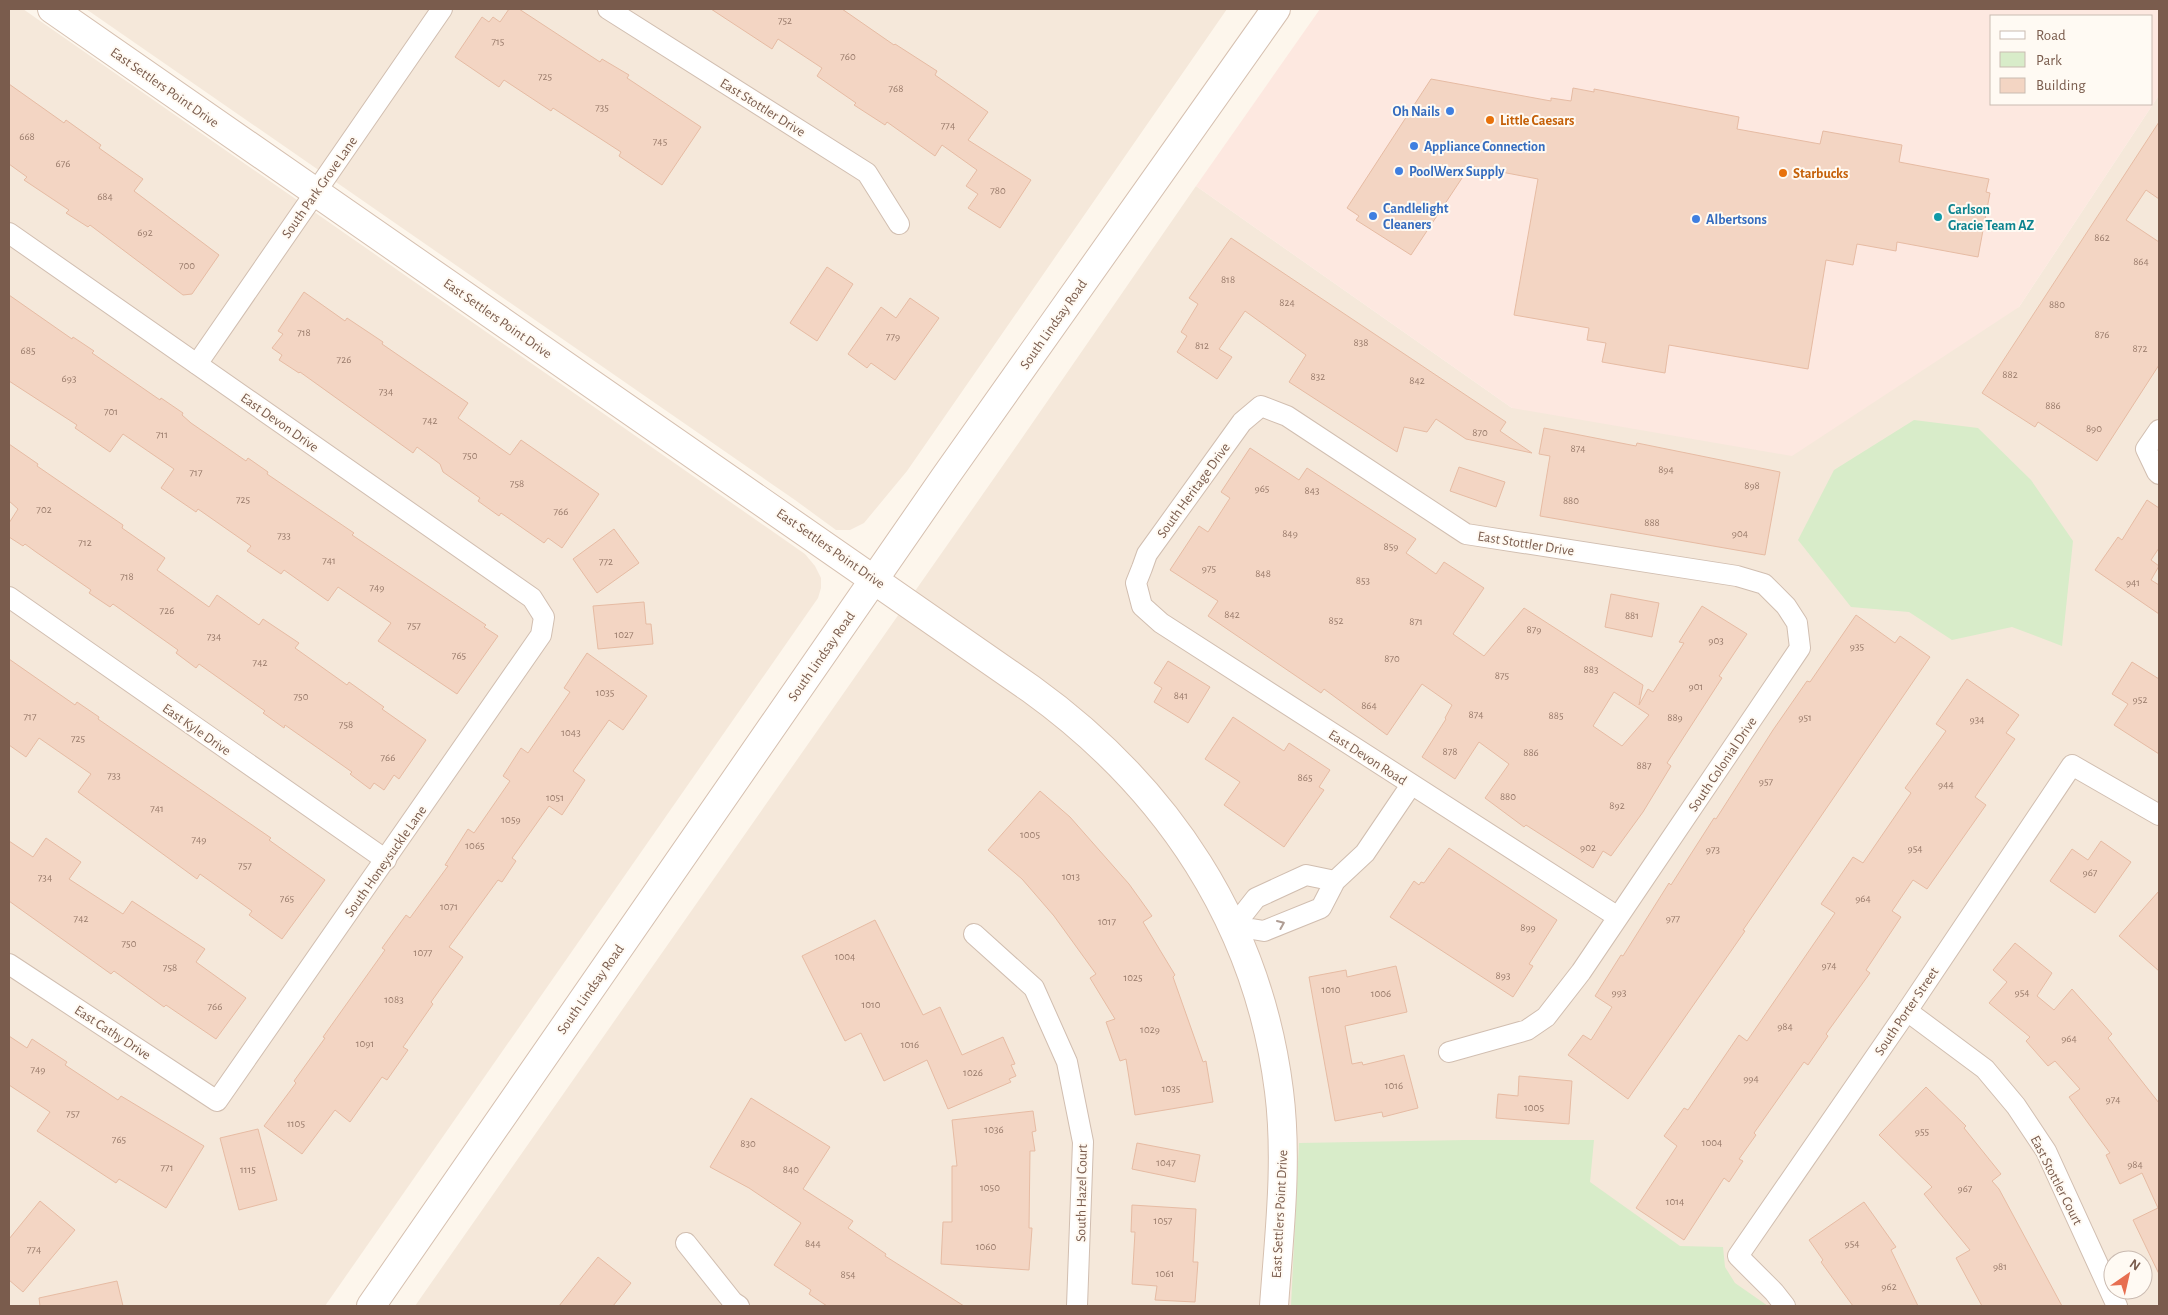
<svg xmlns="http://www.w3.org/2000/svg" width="2168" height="1315" viewBox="0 0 2168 1315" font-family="'Alegreya Sans',sans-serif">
<rect width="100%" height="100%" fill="#fdf6ec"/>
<g fill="#f5e8da" fill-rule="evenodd">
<polygon points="9,9 23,9 805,554 815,566 821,578 821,588 818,598 325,1306 9,1306"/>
<polygon points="86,9 1227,9 907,471 864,523 850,530 836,530 795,500"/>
<path d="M2159,95V1306H415L1013,451L1196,186L1512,408L2019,307ZM2113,1260H2143V1290H2113Z"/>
</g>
<path fill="#fde8e0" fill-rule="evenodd" d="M1320,9H2159V95L2019,307L1792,456L1512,408L1196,186ZM1992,16H2152V104H1992Z"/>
<g fill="#d8ecc9">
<polygon points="1914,420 1978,428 2031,480 2073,541 2062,646 2012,627 1952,640 1909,612 1851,607 1798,540 1834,470"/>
<polygon points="1464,1140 1594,1140 1590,1182 1680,1246 1723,1247 1725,1267 1735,1283 1768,1306 1291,1306 1299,1143"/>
</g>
<g fill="#f3d5c3" stroke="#e6bba3" fill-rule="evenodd">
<polygon points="509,9 519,9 600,62 602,59 629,75 627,78 701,127 662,185 619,156 621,152 553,108 551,111 504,80 499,87 455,57 482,17 489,22 493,17 500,22"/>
<polygon points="711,9 842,9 894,45 895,44 937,71 935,75 988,112 968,140 1031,180 1000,228 968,208 978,194 966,186 977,170 942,145 935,156 887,122 885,125 854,105 856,103 817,76 822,68 778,39 772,49"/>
<polygon points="1431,79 1551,101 1551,98 1571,101 1573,88 1594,92 1594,89 1739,117 1737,129 1820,144 1823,131 1902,145 1899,162 1989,179 1986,192 1990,193 1978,257 1897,242 1896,251 1857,244 1853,265 1826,260 1808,369 1669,345 1665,373 1602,362 1606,343 1587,340 1589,328 1514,315 1538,179 1470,166 1411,255 1356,220 1359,216 1347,208"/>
<polygon points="9,84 64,123 66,120 101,145 99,148 143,179 134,191 219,255 192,294 183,295 90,225 88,227 66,213 69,210 24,180 27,177 9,164"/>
<polygon points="2159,122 2159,199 2146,190 2126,220 2159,242 2159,365 2097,461 2038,422 2035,427 1982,393"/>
<polygon points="1231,238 1506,422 1500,431 1532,453 1466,439 1436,419 1427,432 1404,427 1397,452 1289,382 1306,355 1245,311 1219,349 1232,357 1217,379 1177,352 1187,336 1181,332 1198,304 1189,298"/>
<polygon points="827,267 853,284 817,341 790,323"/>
<polygon points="304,292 345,321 347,318 383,342 382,344 468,403 458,418 510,455 521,440 599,494 562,548 548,538 544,543 501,513 499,516 478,501 480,498 443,472 440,464 417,447 413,453 300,372 299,373 279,360 282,355 272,348 283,334 278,331"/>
<polygon points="9,295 72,339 73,337 94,351 92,353 160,400 161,398 183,413 182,415 191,423 246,461 248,458 268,472 267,474 354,533 352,535 486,625 484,627 498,636 457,694 378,641 391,623 338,587 328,601 284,570 281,574 247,551 251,546 198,509 196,512 161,488 174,469 123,434 110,452 75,428 77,425 9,381"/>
<polygon points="910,298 939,318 895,380 871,363 867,368 848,354 881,307 896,318"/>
<polygon points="1544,428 1636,446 1637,443 1780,472 1765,555 1540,516 1550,456 1539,454"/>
<polygon points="9,444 38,464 37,466 123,525 122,528 165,558 157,570 209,607 217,595 259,625 263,619 299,643 295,648 347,685 349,682 384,707 382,709 426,740 399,779 394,775 384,790 374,783 370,789 350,774 352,772 285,725 284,728 263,713 265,711 199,664 196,668 176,653 178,650 113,604 110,607 89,593 91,590 36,552 25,544 23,546 9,537 9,523 18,509 9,501"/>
<path d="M1250,448L1299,480L1307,468L1416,539L1406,553L1436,574L1444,562L1484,588L1453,634L1484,656L1524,608L1643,685L1639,705L1648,689L1653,692L1684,643L1679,642L1702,606L1747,634L1719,676L1722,678L1667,763L1671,766L1643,812L1611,856L1603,851L1593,868L1526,825L1524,827L1485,798L1509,764L1479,742L1455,779L1422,757L1446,719L1445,718L1452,705L1422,684L1387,735L1324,689L1321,693L1208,616L1218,601L1170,570L1199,526L1208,532L1230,498L1221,492ZM1614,692L1649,715L1622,746L1593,726Z"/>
<polygon points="1459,467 1505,482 1496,507 1450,491"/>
<polygon points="2147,500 2159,508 2159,548 2151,560 2159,566 2151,580 2159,585 2159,614 2095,570 2118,537 2122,540"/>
<polygon points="614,529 639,563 597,593 573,559"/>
<polygon points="1611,594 1659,603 1652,637 1605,627"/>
<polygon points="644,602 646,624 651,624 653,644 598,649 593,606"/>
<polygon points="1856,615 1895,643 1900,636 1930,657 1743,930 1745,931 1628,1099 1568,1055 1583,1035 1591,1040 1612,1007 1595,996 1621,955 1623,956 1669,883 1671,885 1714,818 1716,819 1773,730 1807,681 1810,682"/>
<polygon points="587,653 647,696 623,730 609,720 573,771 585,780 562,815 549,806 512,858 516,861 502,882 498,880 449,947 463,957 431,1002 433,1004 403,1047 408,1050 387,1080 382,1077 350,1122 335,1110 302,1154 264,1126 296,1083 294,1081 325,1038 323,1037 385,950 382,948 406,915 410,918 448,866 445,865 468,829 474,833 510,781 503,776 521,748 528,753 570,692 564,688"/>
<polygon points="9,659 75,705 77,702 99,717 98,719 271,838 269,840 325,880 282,939 249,915 252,911 200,874 197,879 78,792 91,774 39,738 26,757 9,745"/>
<polygon points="1168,661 1210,687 1188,723 1154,702 1162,688 1154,683"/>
<polygon points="2132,662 2159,679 2159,754 2114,725 2128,704 2112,694"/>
<polygon points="1967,679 2019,715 2006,733 2015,739 1975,797 1986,805 1927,889 1913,880 1892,911 1901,917 1866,970 1870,973 1826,1034 1828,1036 1808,1065 1804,1062 1754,1133 1756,1135 1739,1159 1743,1161 1729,1182 1724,1178 1684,1240 1636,1208 1677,1146 1664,1136 1684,1108 1688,1110 1739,1035 1747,1041 1835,913 1821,904 1853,857 1863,863 1911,793 1905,788 1946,731 1936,724"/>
<polygon points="1233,717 1284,751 1289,743 1330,770 1319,787 1324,790 1284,847 1224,805 1240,782 1205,759"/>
<polygon points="1040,791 1070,817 1129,884 1152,916 1143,922 1175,975 1173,977 1203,1062 1206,1061 1213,1102 1135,1115 1126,1059 1120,1061 1106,1022 1115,1019 1090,978 1096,974 1054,916 1022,879 988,850"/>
<polygon points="46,838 81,862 69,879 123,914 132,901 205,949 196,962 246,998 216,1039 166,1005 164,1007 114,971 111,974 9,901 9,841 33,857"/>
<polygon points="2101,841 2131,862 2095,913 2050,881 2072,849 2088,860"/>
<polygon points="1449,848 1557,920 1529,964 1533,966 1513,997 1390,917 1414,881 1419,885 1421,882 1424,883"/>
<polygon points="2159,891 2159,971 2119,936"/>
<polygon points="875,920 923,1015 940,1007 962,1055 1003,1037 1015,1064 1011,1065 1016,1076 1009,1079 1011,1082 948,1109 927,1060 884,1081 861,1033 845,1041 802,956"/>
<polygon points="2015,943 2052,973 2037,996 2054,1010 2072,989 2112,1034 2108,1038 2159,1103 2159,1274 2133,1220 2158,1208 2142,1173 2120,1184 2106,1155 2110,1153 2069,1097 2080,1089 2055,1061 2048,1066 2026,1041 2030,1037 1989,1003 2007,982 1993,970"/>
<polygon points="1396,966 1407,1012 1345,1026 1352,1064 1362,1062 1363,1065 1404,1055 1418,1108 1383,1117 1382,1112 1335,1121 1309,977 1346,970 1347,977"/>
<polygon points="9,1036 27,1048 32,1039 67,1062 65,1065 118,1100 121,1096 204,1146 166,1208 119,1179 116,1183 37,1131 50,1112 9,1085"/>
<polygon points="1519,1076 1572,1081 1569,1124 1496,1118 1498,1094 1518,1096"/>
<polygon points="1926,1087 1966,1126 1964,1128 2001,1174 1992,1181 1999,1189 2062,1306 1982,1306 1956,1258 1970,1250 1924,1194 1932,1187 1879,1135"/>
<polygon points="751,1098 830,1147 803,1189 853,1221 848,1228 886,1254 885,1256 964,1306 827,1306 809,1294 811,1290 774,1265 801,1223 749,1188 710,1167"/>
<polygon points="1033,1111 1036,1131 1032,1132 1035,1151 1030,1151 1029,1228 1032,1228 1029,1270 941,1264 943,1222 952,1222 952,1166 957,1166 952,1120"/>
<polygon points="258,1129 277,1200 239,1210 220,1138"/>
<polygon points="1137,1143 1200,1155 1195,1182 1132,1169"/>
<polygon points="40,1201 75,1230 23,1292 9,1280 9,1239"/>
<polygon points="1864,1202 1896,1247 1891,1250 1918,1306 1853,1306 1821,1262 1823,1260 1809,1240"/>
<polygon points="1132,1205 1196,1209 1193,1262 1198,1262 1195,1302 1155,1300 1157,1286 1132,1284 1135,1232 1131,1232"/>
<polygon points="598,1257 631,1283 613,1306 559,1306"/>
<polygon points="117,1281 123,1306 40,1306 39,1298"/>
</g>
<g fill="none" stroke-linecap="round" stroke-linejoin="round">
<defs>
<g id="street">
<polyline points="608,9 867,173 899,224"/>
<polyline points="9,233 532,598 544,617 541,635 217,1101 9,964"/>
<polyline points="197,364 442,9"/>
<polyline points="2159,430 2146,449 2157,472 2159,474"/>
<polyline points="9,597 386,860"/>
<polyline points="1335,881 1306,875 1256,898 1234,926 1264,931 1321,908 1335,881 1365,853 1411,785"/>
<polyline points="974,934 1034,988 1067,1062 1083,1142 1077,1306"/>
<polyline points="1907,1011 1985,1069 2016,1106 2046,1151 2117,1306"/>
<polyline points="1449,1052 1527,1030 1546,1017 1581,972 1800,648 1797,623 1786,606 1764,584 1737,576 1466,534 1287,416 1261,406 1242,422 1147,554 1142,568 1136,583 1142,606 1161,623 1618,917"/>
<polyline points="686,1243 733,1302 739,1306"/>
<polyline points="1785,1306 1774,1292 1738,1256 1907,1011 2072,765 2159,815"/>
</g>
<g id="secondary">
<path d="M52,9L1031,689C1167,787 1258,923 1279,1091C1288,1162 1279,1235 1274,1306"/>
<polyline points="371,1306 945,477 1276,9"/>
</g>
</defs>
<use href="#street" stroke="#d1beb0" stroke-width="22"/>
<use href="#secondary" stroke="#d6c0b0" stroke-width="30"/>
<use href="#street" stroke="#fff" stroke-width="20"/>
<use href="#secondary" stroke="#fff" stroke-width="28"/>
</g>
<defs><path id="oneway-chevron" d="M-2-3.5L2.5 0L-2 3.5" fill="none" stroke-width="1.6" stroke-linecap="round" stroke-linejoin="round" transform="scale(1.25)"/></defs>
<use stroke="#af9d94" href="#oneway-chevron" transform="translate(1281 924) rotate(-23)"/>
<g fill="#3f7fe0" stroke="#fffaf3" stroke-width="2">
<circle cx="1450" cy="111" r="5"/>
<circle cx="1414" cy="146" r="5"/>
<circle cx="1399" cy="171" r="5"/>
<circle cx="1373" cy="216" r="5"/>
<circle cx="1696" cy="219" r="5"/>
</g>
<g fill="#e8710a" stroke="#fffaf3" stroke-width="2">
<circle cx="1490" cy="120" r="5"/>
<circle cx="1783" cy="173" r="5"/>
</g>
<circle fill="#0f9aa8" stroke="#fffaf3" stroke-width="2" cx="1938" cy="217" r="5"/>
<g text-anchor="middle" stroke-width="4" stroke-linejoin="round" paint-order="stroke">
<g font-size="11" fill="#987a6a">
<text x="785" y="24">752</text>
<text x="498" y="45">715</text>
<text x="848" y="60">760</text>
<text x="545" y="80">725</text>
<text x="896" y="92">768</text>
<text x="602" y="111">735</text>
<text x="948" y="129">774</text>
<text x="27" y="140">668</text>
<text x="660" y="145">745</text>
<text x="63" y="167">676</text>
<text x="998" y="194">780</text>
<text x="105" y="200">684</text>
<text x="145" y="236">692</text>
<text x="2102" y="241">862</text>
<text x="2141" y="265">864</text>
<text x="187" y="269">700</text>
<text x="1228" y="283">818</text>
<text x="1287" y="306">824</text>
<text x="2057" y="308">880</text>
<text x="304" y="336">718</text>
<text x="2102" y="338">876</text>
<text x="893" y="340">779</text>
<text x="1361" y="346">838</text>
<text x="1202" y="349">812</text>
<text x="2140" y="352">872</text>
<text x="28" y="354">685</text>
<text x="344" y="363">726</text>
<text x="2010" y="378">882</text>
<text x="1318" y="380">832</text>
<text x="69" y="382">693</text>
<text x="1417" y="384">842</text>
<text x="386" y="395">734</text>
<text x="2053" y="409">886</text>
<text x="111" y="415">701</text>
<text x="430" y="424">742</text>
<text x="2094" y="432">890</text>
<text x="1480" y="436">870</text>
<text x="162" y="438">711</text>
<text x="1578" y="452">874</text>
<text x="470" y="459">750</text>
<text x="1666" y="473">894</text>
<text x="196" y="476">717</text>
<text x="517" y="487">758</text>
<text x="1752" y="489">898</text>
<text x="1262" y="492">965</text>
<text x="1312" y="494">843</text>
<text x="243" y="503">725</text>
<text x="1571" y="504">880</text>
<text x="44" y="513">702</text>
<text x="561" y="515">766</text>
<text x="1652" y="526">888</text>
<text x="1290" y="537">849</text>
<text x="1740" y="537">904</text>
<text x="284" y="539">733</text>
<text x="85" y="546">712</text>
<text x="1391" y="550">859</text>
<text x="329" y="564">741</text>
<text x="606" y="565">772</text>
<text x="1209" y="572">975</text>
<text x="1263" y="577">848</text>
<text x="127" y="580">718</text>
<text x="1363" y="584">853</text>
<text x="2133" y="586">941</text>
<text x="377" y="591">749</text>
<text x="167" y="614">726</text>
<text x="1232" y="618">842</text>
<text x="1632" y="619">881</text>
<text x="1336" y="624">852</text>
<text x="1416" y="625">871</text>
<text x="414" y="629">757</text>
<text x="1534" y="633">879</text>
<text x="624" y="638">1027</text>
<text x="214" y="640">734</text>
<text x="1716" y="644">903</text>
<text x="1857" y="650">935</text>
<text x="459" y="659">765</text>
<text x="1392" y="662">870</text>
<text x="260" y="666">742</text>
<text x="1591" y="673">883</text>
<text x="1502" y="679">875</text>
<text x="1696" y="690">901</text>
<text x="605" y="696">1035</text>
<text x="1181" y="699">841</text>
<text x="301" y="700">750</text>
<text x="2140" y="703">952</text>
<text x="1369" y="709">864</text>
<text x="1476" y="718">874</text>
<text x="1556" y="719">885</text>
<text x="30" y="720">717</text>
<text x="1675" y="721">889</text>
<text x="1805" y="721">951</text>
<text x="1977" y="723">934</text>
<text x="346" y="728">758</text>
<text x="571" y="736">1043</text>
<text x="78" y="742">725</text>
<text x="1450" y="755">878</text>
<text x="1531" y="756">886</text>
<text x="388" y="761">766</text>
<text x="1644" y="769">887</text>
<text x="114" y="779">733</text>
<text x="1305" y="781">865</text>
<text x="1766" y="785">957</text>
<text x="1946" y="788">944</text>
<text x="1508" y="800">880</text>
<text x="555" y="801">1051</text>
<text x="1617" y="809">892</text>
<text x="157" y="812">741</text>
<text x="511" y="823">1059</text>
<text x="1030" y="838">1005</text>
<text x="199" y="843">749</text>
<text x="475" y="849">1065</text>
<text x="1588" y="851">902</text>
<text x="1915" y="852">954</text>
<text x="1713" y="853">973</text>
<text x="245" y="869">757</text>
<text x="2090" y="876">967</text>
<text x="1071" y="880">1013</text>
<text x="45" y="881">734</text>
<text x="287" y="902">765</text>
<text x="1863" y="902">964</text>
<text x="449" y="910">1071</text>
<text x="81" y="922">742</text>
<text x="1673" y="922">977</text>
<text x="1107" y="925">1017</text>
<text x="1528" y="931">899</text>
<text x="129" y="947">750</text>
<text x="423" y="956">1077</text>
<text x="845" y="960">1004</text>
<text x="1829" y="969">974</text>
<text x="170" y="971">758</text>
<text x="1503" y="979">893</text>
<text x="1133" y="981">1025</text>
<text x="1331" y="993">1010</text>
<text x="1619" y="996">993</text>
<text x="2022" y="996">954</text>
<text x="1381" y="997">1006</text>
<text x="394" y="1003">1083</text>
<text x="871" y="1008">1010</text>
<text x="215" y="1010">766</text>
<text x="1785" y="1030">984</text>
<text x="1150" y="1033">1029</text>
<text x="2069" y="1042">964</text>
<text x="365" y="1047">1091</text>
<text x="910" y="1048">1016</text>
<text x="38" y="1073">749</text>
<text x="973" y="1076">1026</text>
<text x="1751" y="1082">994</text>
<text x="1394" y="1089">1016</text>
<text x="1171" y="1092">1035</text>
<text x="2113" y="1103">974</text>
<text x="1534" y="1111">1005</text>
<text x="73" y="1117">757</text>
<text x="296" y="1127">1105</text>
<text x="994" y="1133">1036</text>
<text x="1922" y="1135">955</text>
<text x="119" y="1143">765</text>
<text x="1712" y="1146">1004</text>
<text x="748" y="1147">830</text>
<text x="1166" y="1166">1047</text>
<text x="2135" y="1168">984</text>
<text x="167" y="1171">771</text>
<text x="248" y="1173">1115</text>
<text x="791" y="1173">840</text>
<text x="990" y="1191">1050</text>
<text x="1965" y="1192">967</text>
<text x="1675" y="1205">1014</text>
<text x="1163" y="1224">1057</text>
<text x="813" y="1247">844</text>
<text x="1852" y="1247">954</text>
<text x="986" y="1250">1060</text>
<text x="34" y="1253">774</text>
<text x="2000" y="1270">981</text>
<text x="1165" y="1277">1061</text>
<text x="848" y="1278">854</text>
<text x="1889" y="1290">962</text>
</g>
<g font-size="14" fill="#7a5c4d" stroke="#fffaf3">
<text transform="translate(165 87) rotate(35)" y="5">East Settlers Point Drive</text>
<text transform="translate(763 107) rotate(32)" y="5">East Stottler Drive</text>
<text transform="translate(319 187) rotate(-55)" y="5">South Park Grove Lane</text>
<text transform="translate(498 318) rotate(35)" y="5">East Settlers Point Drive</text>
<text transform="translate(1053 324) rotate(-55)" y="5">South Lindsay Road</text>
<text transform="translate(280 422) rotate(35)" y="5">East Devon Drive</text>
<text transform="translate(1193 490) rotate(-54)" y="5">South Heritage Drive</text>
<text transform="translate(1526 543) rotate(9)" y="5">East Stottler Drive</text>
<text transform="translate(831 548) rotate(35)" y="5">East Settlers Point Drive</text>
<text transform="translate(821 656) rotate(-55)" y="5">South Lindsay Road</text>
<text transform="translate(197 729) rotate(35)" y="5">East Kyle Drive</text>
<text transform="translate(1368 757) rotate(33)" y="5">East Devon Road</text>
<text transform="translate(1722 764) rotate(-56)" y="5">South Colonial Drive</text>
<text transform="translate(385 861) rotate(-55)" y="5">South Honeysuckle Lane</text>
<text transform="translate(590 989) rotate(-55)" y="5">South Lindsay Road</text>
<text transform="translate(1906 1011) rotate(-56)" y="5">South Porter Street</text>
<text transform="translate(113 1032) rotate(33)" y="5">East Cathy Drive</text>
<text transform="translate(2057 1180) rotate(63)" y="5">East Stottler Court</text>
<text transform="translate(1081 1193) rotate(-89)" y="5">South Hazel Court</text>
<text transform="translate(1279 1214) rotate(-87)" y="5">East Settlers Point Drive</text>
</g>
<g font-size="14" font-weight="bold" fill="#366cbe" stroke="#fffaf3" text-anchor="start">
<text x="1440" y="116" text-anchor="end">Oh Nails</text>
<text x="1424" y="151">Appliance Connection</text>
<text x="1409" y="176">PoolWerx Supply</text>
<text x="1383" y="213">Candlelight<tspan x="1383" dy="16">Cleaners</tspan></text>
<text x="1706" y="224">Albertsons</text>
</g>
<g font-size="14" font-weight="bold" fill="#c56008" stroke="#fffaf3" text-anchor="start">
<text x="1500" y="125">Little Caesars</text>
<text x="1793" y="178">Starbucks</text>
</g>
<g font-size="14" font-weight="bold" fill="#0d838f" stroke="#fffaf3" text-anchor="start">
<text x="1948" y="214">Carlson<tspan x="1948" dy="16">Gracie Team AZ</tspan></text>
</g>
</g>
<rect width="2168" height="1315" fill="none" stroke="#7a5c4d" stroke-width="20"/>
<rect x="1990" y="15" width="162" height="90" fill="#fffaf3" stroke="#cabbb1"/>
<rect x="2000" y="31" width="25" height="8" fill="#ffffff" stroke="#cabbb1"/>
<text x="2036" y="40" font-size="15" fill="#7a5c4d">Road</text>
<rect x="2000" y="52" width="25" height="15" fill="#d8ecc9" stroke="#cabbb1"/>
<text x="2036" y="65" font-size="15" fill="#7a5c4d">Park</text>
<rect x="2000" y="78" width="25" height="15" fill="#f3d5c3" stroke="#cabbb1"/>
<text x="2036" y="90" font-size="15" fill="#7a5c4d">Building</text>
<g transform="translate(2128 1275) rotate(34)"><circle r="24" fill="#fffaf3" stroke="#cabbb1"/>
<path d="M0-4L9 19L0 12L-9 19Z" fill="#e76f51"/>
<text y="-8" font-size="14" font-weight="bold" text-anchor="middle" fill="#7a5c4d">N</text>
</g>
</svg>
